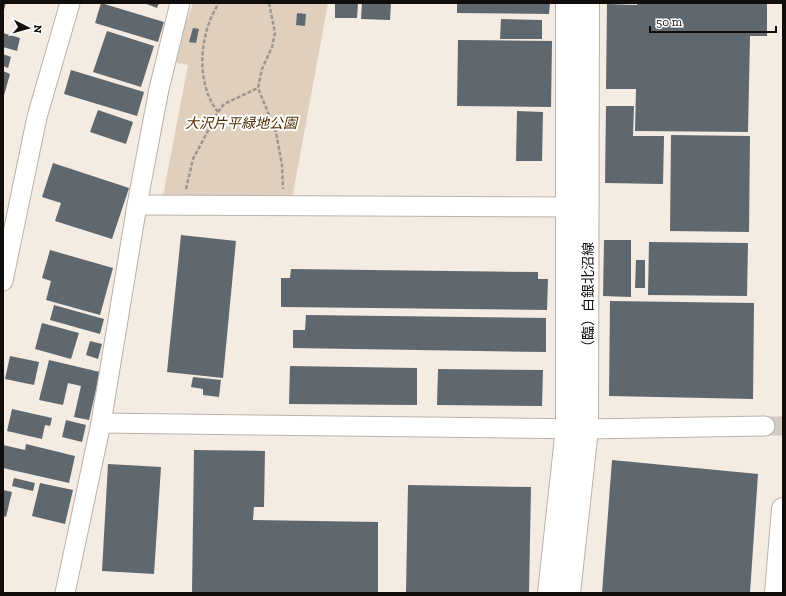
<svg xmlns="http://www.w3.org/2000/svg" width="786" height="596" viewBox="0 0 786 596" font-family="'Zilla Slab','Noto Sans JP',serif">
<rect width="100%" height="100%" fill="#f4ebe2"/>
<polygon fill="#e0cfbd" points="193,3 328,3 292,199 163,196 188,65 172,62"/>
<g fill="#60686f">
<polygon points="3,3 6,3 3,13"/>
<polygon points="101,3 164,22 158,42 95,23"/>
<polygon points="144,3 159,3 157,8"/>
<polygon points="335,3 358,3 357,18 335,18"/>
<polygon points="362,3 391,3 390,20 361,19"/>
<polygon points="457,3 550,3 549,14 457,13"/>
<polygon points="637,3 767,3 767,36 750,36 748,132 635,131 636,89 606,89 607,4 637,5"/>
<polygon points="297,13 306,14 305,26 296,25"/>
<polygon points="501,19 542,20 542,39 500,39"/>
<polygon points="193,28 199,29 196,43 189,42"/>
<polygon points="107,31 154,46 141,87 93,72"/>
<polygon points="3,33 20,38 17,51 3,47"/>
<polygon points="458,40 552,41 551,107 457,106"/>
<polygon points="3,54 11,57 8,68 3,66"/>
<polygon points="71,70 144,92 137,116 64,94"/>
<polygon points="3,71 10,74 3,99"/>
<polygon points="606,106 634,106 633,136 664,136 663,184 605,183"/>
<polygon points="98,110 133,122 126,144 90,132"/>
<polygon points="517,111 543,112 542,161 516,161"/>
<polygon points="671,135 750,136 749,232 670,231"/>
<polygon points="53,163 129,188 112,239 55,221 61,203 42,197"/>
<polygon points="181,235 236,241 223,378 167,372"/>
<polygon points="604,240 631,240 631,297 603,296"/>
<polygon points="649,242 748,243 747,296 648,295"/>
<polygon points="50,250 113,268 100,315 46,300 51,281 42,278"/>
<polygon points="636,260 645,260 645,288 635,288"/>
<polygon points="291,269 538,272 538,279 548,279 547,310 281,307 281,278 290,278"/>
<polygon points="610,301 754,303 753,399 609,396"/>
<polygon points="54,305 104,319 100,334 50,320"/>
<polygon points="306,315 546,318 546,352 293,348 293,330 305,330"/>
<polygon points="42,323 79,333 71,359 35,349"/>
<polygon points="90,341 102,344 98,359 86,355"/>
<polygon points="10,356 39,362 34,385 5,379"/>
<polygon points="49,360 100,372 89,420 74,417 81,386 68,383 63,405 39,400"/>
<polygon points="290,366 417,368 417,405 289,404"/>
<polygon points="438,369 543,370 542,406 437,405"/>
<polygon points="193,377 221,380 219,397 203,395 203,389 191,387"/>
<polygon points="12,409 52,418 50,426 45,425 42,439 7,431"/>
<polygon points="66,420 86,425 82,442 62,437"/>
<polygon points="26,444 75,456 69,483 3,468 3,445 25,450"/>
<polygon points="194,450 265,451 264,507 254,507 253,520 378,522 378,593 192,593"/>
<polygon points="612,460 758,474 750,593 602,593"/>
<polygon points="108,464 161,467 154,574 102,571"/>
<polygon points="14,478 35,483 33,491 12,486"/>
<polygon points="40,483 73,490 65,524 32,516"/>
<polygon points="408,485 531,487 529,593 406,593"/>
<polygon points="3,490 12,492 6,517 3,516"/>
</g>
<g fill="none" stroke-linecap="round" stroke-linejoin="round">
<polyline stroke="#d2cac2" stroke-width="19" stroke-dasharray="19 10" stroke-linecap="butt" points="765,426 783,426"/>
<defs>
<g id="street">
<polyline points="137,205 581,207"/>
<polyline points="3,281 37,117 70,3"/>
<polyline points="101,423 587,429 765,426"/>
<polyline points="65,593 101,423 137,205 159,89 180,3"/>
</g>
<g id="secondary">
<polyline points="549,593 567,428 567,3"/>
<polyline points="569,593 587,429 588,3"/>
<polyline points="776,593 783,509"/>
</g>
</defs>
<use href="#street" stroke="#bab2a9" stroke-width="21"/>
<use href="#secondary" stroke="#bab2a9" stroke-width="24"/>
<g stroke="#9c968f" stroke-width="2.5" stroke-dasharray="4 2" stroke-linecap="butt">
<polyline points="269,3 275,33 272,47 262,69 258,88 276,132 282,165 283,189"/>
<polyline points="218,112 224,104 258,88"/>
<path d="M186,189L193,159L218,112C195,83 199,33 219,3"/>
</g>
<use href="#street" stroke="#fff" stroke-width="19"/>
<use href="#secondary" stroke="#fff" stroke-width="22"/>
</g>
<g text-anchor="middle" stroke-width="4" stroke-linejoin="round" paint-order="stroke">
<g font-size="14" font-style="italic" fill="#502f01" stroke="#fff">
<text x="241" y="128">大沢片平緑地公園</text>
</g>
<g font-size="14" fill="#100d0a" stroke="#fff">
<text transform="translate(588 298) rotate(-90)" y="5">（臨）白銀北沼線</text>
</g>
</g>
<rect width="786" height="596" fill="none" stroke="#100d0a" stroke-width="8"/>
<g transform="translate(28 28) rotate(96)" stroke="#ffffff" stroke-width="3" paint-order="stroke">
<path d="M0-3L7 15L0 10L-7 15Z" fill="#100d0a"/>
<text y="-6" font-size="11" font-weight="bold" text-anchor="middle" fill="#100d0a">N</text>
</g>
<path d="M650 26v6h126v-6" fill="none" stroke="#100d0a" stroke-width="2"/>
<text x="656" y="26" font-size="12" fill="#100d0a" stroke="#ffffff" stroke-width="3" paint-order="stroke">50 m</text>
</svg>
